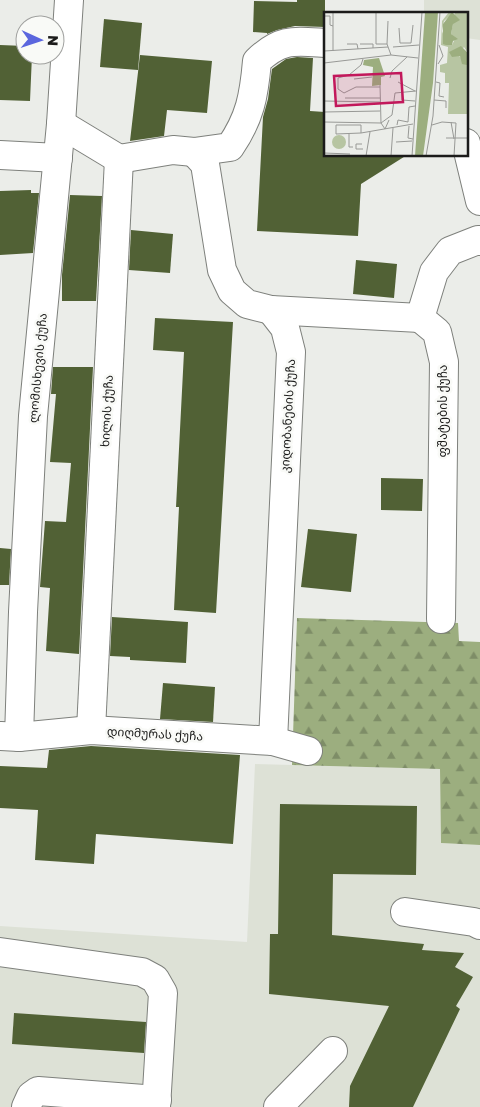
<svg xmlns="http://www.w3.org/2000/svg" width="480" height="1107" viewBox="0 0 480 1107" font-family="'Golos Text','Noto Sans Georgian',sans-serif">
<defs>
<pattern id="forest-firs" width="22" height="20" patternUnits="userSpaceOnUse" patternTransform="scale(1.25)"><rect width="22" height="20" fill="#9cae7f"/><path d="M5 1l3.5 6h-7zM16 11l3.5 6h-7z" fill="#7e8d67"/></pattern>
</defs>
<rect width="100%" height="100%" fill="#ebede9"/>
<g fill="#dde1d6">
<polygon points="424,0 480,0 480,40 466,38 466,14 424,14"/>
<polygon points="255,764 440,769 441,843 480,845 480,1107 0,1107 0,926 247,942"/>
</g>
<polygon fill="url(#forest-firs)" points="297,618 458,623 459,641 480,642 480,845 441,843 440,769 292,765"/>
<g fill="#516135">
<polygon points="297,0 325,0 325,27 295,26 277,30 267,34 267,33 253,32 254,1 297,2"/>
<polygon points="104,19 142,23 138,70 100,67"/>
<polygon points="0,45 25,46 25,55 32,55 30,101 0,100"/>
<polygon points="140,55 212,61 207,113 167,110 164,136 130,141"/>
<polygon points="297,57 313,58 310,111 325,112 325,155 407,155 361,184 358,236 257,231 263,117 268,99 272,69 286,59"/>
<polygon points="31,190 31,193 39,193 33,253 0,255 0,191"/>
<polygon points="70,195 102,196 96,301 62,301 62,275"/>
<polygon points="131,230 173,234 170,273 129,270"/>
<polygon points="356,260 397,264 394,298 353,294"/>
<polygon points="155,318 233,322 216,613 174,610 179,507 176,507 184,352 153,350"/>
<polygon points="53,367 93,367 79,654 46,651 50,588 40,587 45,521 66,522 71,463 50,462 56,394 51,394"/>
<polygon points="381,478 423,479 422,511 381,510"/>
<polygon points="308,529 357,534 351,592 301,587"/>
<polygon points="0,548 11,549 9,585 0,585"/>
<polygon points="112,617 188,622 186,663 130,660 130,657 110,656"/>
<polygon points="163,683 215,687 213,722 160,719"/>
<polygon points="91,746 240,755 233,844 96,834 94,864 35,860 38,810 0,808 0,766 47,768 49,750"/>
<polygon points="280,804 417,806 416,875 333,874 332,935 424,944 422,950 464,953 455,967 473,977 456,1006 460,1009 413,1107 349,1107 350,1086 389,1006 269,994 270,934 278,934"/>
<polygon points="14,1013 146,1022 144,1053 12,1044"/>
</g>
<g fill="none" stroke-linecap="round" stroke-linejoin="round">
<defs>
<g id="minor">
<polyline points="61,124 119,159"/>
<polyline points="466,143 480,201"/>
<polyline points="194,152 205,164 222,270 232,291 247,304 271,310 420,318"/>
<polyline points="0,155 58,158"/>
<path d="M119,159L173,150L194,152L230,147C250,118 254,96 257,61C281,38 294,41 325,43"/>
<polyline points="271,310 285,328 291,352 273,741"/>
<polyline points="420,318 437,332 444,362 441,619"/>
<polyline points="420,318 434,272 450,251 478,240 480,241"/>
<polyline points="91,730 119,159"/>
<polyline points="1,736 19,737 91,730 273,741 308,751"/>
<polyline points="19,737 23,612 33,416 61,124 69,0"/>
<polyline points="405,912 474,922 480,925"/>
<polyline points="0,952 142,972 155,979 163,993 156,1107"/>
<polyline points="26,1107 31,1096 38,1091 157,1100"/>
<polyline points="278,1107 333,1051"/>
</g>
</defs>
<use href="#minor" stroke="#7e807c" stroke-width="30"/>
<use href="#minor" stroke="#fff" stroke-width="28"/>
</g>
<g text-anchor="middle" stroke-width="5" stroke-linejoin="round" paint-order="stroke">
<g font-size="12" fill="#1b1b1a" stroke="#f9faf7">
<text transform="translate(38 368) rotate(-85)" y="4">ლომისხევის ქუჩა</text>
<text transform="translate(107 411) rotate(-87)" y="4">ხილის ქუჩა</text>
<text transform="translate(443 411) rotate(-90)" y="4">ფშატების ქუჩა</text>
<text transform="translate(288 416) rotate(-87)" y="4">კიდობანების ქუჩა</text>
<text transform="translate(155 734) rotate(3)" y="4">დიღმურას ქუჩა</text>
</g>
</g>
<g transform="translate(324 12)">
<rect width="144" height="144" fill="#ebede9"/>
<path d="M125,0L128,2L120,9L118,19L123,33H128L131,27L127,22L131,0H144V41L140,35L134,43L144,52V102H124L125,71H121V61L116,60V53L123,51L124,35L117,33L118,9Z" fill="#b7c5a2"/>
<path d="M101,0H114L109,71L99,144H91ZM128,0L136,8L129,12L127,22L134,27L129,29L128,33H122L119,32V12ZM137,34L144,41L143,53L138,52L136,44L128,45L125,40ZM55,46L61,64L57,65V73L48,74L49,55L39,53L40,48Z" fill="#9cae7f"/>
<path d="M8 130a7 7 0 1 1 14 0a7 7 0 1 1-14 0Z" fill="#b7c5a2"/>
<path fill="none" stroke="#989996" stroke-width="1" d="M9,0V39M52,0V32H63L67,43M0,4H6V13L9,14M75,16L76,31H87L89,13M23,32H33L34,37M36,32H49V36M63,32L64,9M69,35L95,33M0,39L64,35M39,47L37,53L25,63L14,66V77L20,81L32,75H56M0,51L67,43L94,46M114,52L119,44L115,33M66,66L68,59L83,45M30,67L48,65M74,70L91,79M112,70L116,71L115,84L120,85M56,73L57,111L61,117L65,108M78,81V88L91,89M21,86H56M110,88L122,89V96M0,89L56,90M0,100L56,99M0,110L57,111L68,103L71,81L92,79M127,110L130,127M73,113L74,108L84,110L85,95L91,94M108,113L118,110L132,111L130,144M85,114L84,126L89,127M37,121V113H12V122L37,121L89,112M25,122V135H29M122,126H144M72,130L88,129M38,132H32V137H39M0,141L26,142M42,144L46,120M67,144L69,116M88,144L98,0M102,144L109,104L116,0"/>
<path fill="#c2185b" fill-opacity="0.15" stroke="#c2185b" stroke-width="2.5" d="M77,61L79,90L12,94L10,64Z"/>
<rect width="144" height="144" fill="none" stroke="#1b1b1a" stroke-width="2.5"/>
</g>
<g transform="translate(40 40) rotate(93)"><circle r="24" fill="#f9faf7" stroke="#a0a19f"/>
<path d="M0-4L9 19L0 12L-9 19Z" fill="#5b66de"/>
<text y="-8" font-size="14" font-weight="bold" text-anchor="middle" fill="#1b1b1a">N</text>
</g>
</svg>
